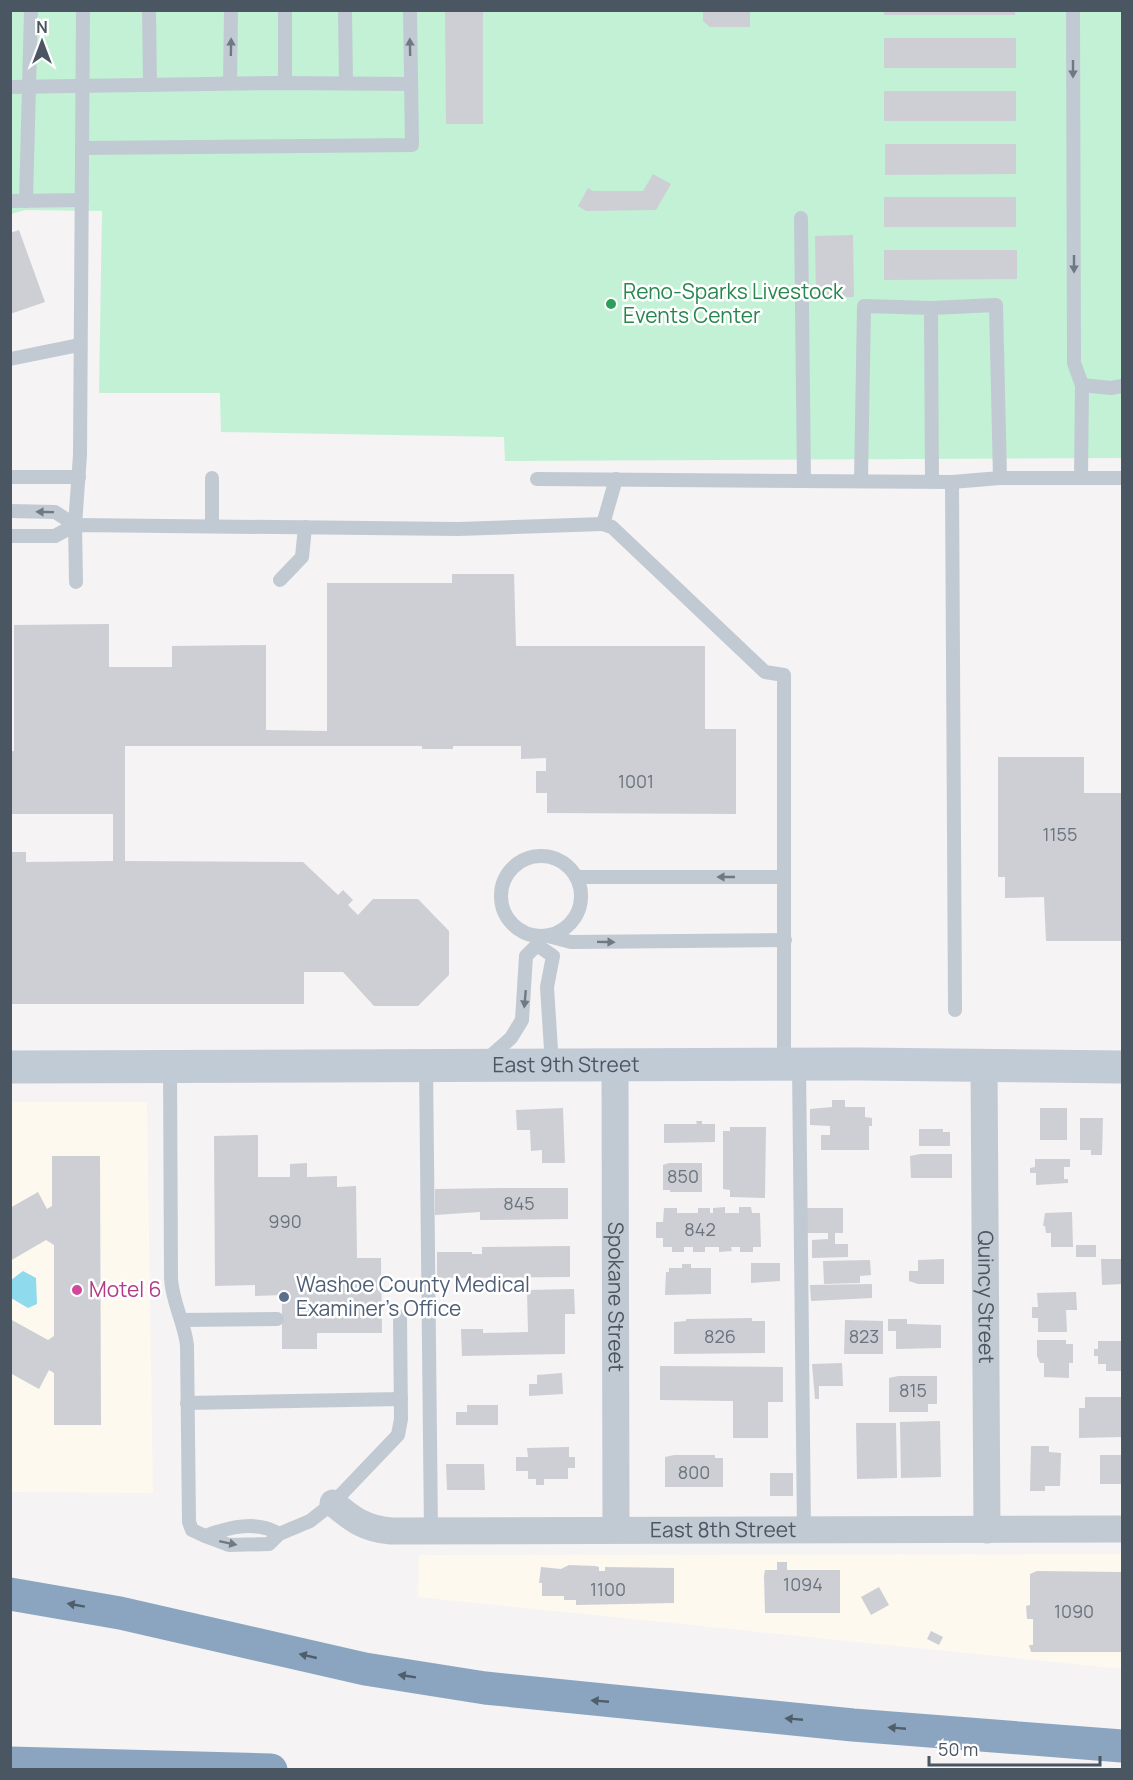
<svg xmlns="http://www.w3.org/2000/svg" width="1133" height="1780" viewBox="0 0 1133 1780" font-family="Manrope,sans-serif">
<rect width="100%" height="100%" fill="#f5f3f3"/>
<g fill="#fdf9ef">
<polygon points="10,1102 147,1102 153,1493 11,1492"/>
<polygon points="1122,1554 1122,1669 418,1597 419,1555"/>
</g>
<polygon fill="#c3f1d5" points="11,11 1122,11 1122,458 505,461 504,437 221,432 220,393 99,393 102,211 25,210 11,214"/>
<polygon fill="#90daee" points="23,1271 36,1278 37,1304 28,1308 11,1298 11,1280"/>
<g fill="#cdcfd5">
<polygon points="445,10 483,10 483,124 446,124"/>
<polygon points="703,10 750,10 750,27 710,27 703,21"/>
<rect x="884" y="10" width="131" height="5"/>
<rect x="884" y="38" width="132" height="30"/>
<rect x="884" y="91" width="132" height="30"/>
<polygon points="885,144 1016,144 1016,174 885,175"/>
<polygon points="653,174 671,184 656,210 586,211 578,206 588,188 593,191 643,191"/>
<rect x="884" y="197" width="132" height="30"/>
<polygon points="19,230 45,302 10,314 10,233"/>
<polygon points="853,235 854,297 816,298 815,236"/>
<polygon points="884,250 1017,250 1017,279 884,280"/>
<polygon points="452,574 514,574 516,646 705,646 705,729 736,729 736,814 547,813 547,793 536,793 536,771 546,771 546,758 521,759 521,746 453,746 453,749 422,749 422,746 125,746 125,861 303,862 338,895 343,890 353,900 348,905 358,915 373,899 418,899 449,931 449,975 418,1006 374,1006 343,972 304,972 304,1004 10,1004 10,852 26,852 26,862 113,861 113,814 10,814 10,751 14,751 14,625 109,624 109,667 172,667 172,646 266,645 266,730 327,731 327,583 452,583"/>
<polygon points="998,757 1084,757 1084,793 1122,793 1122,941 1046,941 1044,897 1005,898 1005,877 998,877"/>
<polygon points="832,1100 845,1100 845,1107 865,1107 865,1117 872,1118 872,1126 869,1126 869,1150 821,1150 821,1135 830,1135 830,1126 810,1125 810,1109 832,1107"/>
<polygon points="563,1108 565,1163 542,1163 542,1150 531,1151 530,1130 517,1130 516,1110"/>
<rect x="1040" y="1108" width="27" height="32"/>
<polygon points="1080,1118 1103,1118 1102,1155 1091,1155 1091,1150 1080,1150"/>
<polygon points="696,1121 702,1121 702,1124 715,1124 715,1142 664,1143 664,1124 697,1124"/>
<polygon points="730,1127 766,1127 765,1198 730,1197 730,1190 723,1189 723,1131 730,1131"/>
<polygon points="919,1129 943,1129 943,1132 950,1132 950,1146 919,1146"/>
<polygon points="258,1135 258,1177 290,1177 290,1164 307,1163 307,1177 337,1176 337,1187 356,1186 357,1258 381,1258 382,1333 317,1333 317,1349 282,1349 282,1295 255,1296 255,1285 215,1286 214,1136"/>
<polygon points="920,1154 952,1154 952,1178 911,1178 910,1156"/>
<polygon points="52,1156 100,1156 101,1425 54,1425 54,1373 49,1370 39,1389 10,1373 10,1319 48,1340 54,1336 54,1245 46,1240 10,1261 10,1208 38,1192 47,1209 52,1206"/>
<polygon points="1035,1159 1070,1159 1070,1167 1064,1167 1064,1179 1068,1179 1068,1183 1036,1185 1036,1173 1030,1173 1030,1168 1035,1167"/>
<polygon points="669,1163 702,1163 702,1192 670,1192 670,1190 663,1190 663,1165"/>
<polygon points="502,1188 568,1188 568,1219 480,1220 480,1212 435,1215 435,1189"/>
<polygon points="725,1207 725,1213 739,1213 739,1207 751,1207 752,1213 760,1213 761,1247 753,1247 753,1252 740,1252 740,1247 731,1247 732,1251 719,1252 719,1247 705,1247 705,1252 693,1252 693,1247 684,1247 684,1252 672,1252 672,1247 663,1247 663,1238 656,1238 656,1222 663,1222 664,1208 677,1208 677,1213 698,1213 698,1208 710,1208 710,1213 713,1213 713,1208"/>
<polygon points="806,1208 843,1208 843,1233 835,1233 835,1244 848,1244 848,1257 812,1258 812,1240 828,1239 828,1233 807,1233"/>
<polygon points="1072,1212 1073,1247 1051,1247 1051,1233 1046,1233 1045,1226 1043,1226 1045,1213"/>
<rect x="1076" y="1245" width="20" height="12"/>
<polygon points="570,1246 570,1277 437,1278 437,1252 472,1252 472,1254 482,1254 482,1247"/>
<polygon points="944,1259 944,1284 918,1284 909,1281 909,1271 918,1271 918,1260"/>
<polygon points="1101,1259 1122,1259 1122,1284 1102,1285"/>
<polygon points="870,1260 871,1275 860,1276 860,1283 824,1284 823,1261"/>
<polygon points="751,1263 780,1263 780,1281 751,1283"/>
<polygon points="682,1264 691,1264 691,1268 711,1268 711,1294 665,1295 666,1272 669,1272 669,1268 682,1268"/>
<polygon points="872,1284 872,1298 811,1301 810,1285"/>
<polygon points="574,1289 575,1314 565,1314 565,1354 462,1356 461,1329 483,1329 483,1333 528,1332 527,1290"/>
<polygon points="1076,1292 1077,1310 1066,1310 1067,1332 1038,1332 1038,1318 1032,1318 1032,1307 1038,1307 1037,1293"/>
<polygon points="752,1318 752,1321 765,1321 765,1353 674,1354 674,1322 686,1321 686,1319"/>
<polygon points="888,1319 907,1319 907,1324 941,1325 941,1348 896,1349 896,1331 888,1331"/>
<polygon points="845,1320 883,1321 883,1354 844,1354"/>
<polygon points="1037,1340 1066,1340 1066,1344 1073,1344 1073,1363 1069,1363 1069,1378 1044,1377 1044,1363 1040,1363 1037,1356"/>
<polygon points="1098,1341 1122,1341 1122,1371 1106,1371 1106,1364 1098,1364 1098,1356 1094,1356 1094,1349 1098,1349"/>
<polygon points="842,1363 843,1386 819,1386 819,1399 815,1399 812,1364"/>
<polygon points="660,1366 783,1367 783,1402 768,1402 768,1438 733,1438 733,1401 660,1400"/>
<polygon points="562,1373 563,1394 529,1396 529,1384 537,1384 537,1375"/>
<polygon points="898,1376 937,1376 937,1404 928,1404 928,1412 889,1412 889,1378"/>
<polygon points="1085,1397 1122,1397 1122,1437 1079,1438 1079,1408 1085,1408"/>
<polygon points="467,1405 498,1405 498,1425 456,1425 456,1412 467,1412"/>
<polygon points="940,1421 941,1477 901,1478 900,1422"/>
<polygon points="856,1423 896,1423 897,1478 857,1479"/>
<polygon points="1031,1446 1049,1446 1049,1452 1061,1453 1060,1486 1045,1486 1045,1491 1030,1491"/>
<polygon points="569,1447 569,1457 575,1457 575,1468 568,1468 568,1479 544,1479 544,1485 536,1485 536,1479 528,1479 528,1471 516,1471 516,1457 528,1457 527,1448"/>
<polygon points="674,1455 715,1455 715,1458 723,1458 723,1487 665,1487 665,1457"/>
<rect x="1100" y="1455" width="22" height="29"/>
<polygon points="446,1464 484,1464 485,1490 447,1490"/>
<rect x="770" y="1473" width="23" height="23"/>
<polygon points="777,1562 787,1562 787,1570 840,1570 840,1613 765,1613 764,1576 765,1570 777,1570"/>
<polygon points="569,1565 595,1566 599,1567 599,1571 605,1571 605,1567 674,1568 674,1603 576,1605 576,1600 564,1600 564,1596 542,1596 542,1583 539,1583 541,1567 561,1569"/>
<polygon points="1037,1571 1122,1572 1122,1652 1031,1652 1029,1645 1033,1645 1033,1619 1027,1619 1026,1606 1030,1605 1030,1574"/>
<polygon points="879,1587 889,1605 871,1615 861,1597"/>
<polygon points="931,1631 943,1637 939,1645 927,1639"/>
</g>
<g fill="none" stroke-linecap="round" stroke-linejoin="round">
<g stroke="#c1cad2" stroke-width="14">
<polyline points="149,10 150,85"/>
<polyline points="285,10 285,83"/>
<polyline points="345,10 346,83"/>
<polyline points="1073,10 1074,363 1082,385 1081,478"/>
<polyline points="230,83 231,10"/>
<polyline points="10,87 277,83 411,84"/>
<polyline points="82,148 412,145 410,10"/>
<polyline points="10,201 82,200"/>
<polyline points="26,201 31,10"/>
<polyline points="801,218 804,481"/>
<polyline points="931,308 996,305 1000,478"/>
<polyline points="10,359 79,345"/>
<polyline points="1082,385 1111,388 1122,386"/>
<polyline points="10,477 79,477"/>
<polyline points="212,478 212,526"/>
<polyline points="537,479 952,482 1000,478 1122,478"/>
<polyline points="616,479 603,524 612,527 765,672 784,675 784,1064"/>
<polyline points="861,481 864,306 931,308 932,481"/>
<polyline points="952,482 955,1010"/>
<polyline points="10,511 55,512 75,525"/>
<polyline points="10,536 55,536 75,525 458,529 603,524"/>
<polyline points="280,580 302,557 305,527"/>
<polyline points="76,582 75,525 80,455 83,10"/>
<circle cx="541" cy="896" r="40"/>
<polyline points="576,877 784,877"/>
<polyline points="548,936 571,942 785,940"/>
<polyline points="537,945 553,956 547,987 552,1065"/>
<polyline points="486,1060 511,1038 522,1020 526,956 537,945 537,936"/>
<polyline points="799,1064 804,1530"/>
<path d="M170,1066L171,1278C172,1302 184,1321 187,1345L189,1522L192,1530L205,1536"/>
<polyline points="426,1066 431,1531"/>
<polyline points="182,1320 277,1319"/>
<polyline points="187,1403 401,1399"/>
<path d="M279,1534C257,1520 229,1527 205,1536L229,1545L269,1544L279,1534L310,1521L333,1503L398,1435L401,1419L400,1317"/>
</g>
<g stroke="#c1cad2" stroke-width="27">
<path id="s1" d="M615,1065L616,1530"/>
<path id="s2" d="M984,1065L987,1530"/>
<path id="s3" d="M333,1503C352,1519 365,1529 391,1531L1122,1529"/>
</g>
<path stroke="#c1cbd6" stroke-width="33" id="s4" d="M10,1067L859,1064L1122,1067"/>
<g stroke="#8ba5c1" stroke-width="33">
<polyline points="10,1594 120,1613 365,1669 485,1688 853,1725 1122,1746"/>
<polyline points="10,1763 271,1770"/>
</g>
</g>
<defs><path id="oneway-solid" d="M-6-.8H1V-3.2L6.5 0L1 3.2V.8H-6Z" transform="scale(1.5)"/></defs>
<g fill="#6e7983">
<use href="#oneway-solid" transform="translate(231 47) rotate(-89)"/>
<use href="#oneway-solid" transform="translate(410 47) rotate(-91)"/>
<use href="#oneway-solid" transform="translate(1073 69) rotate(90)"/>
<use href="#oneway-solid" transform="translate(1074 264) rotate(90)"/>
<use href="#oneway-solid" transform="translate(45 512) rotate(-179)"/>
<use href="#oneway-solid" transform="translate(726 877) rotate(180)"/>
<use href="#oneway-solid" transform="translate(606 942) rotate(1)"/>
<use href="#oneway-solid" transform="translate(525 999) rotate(95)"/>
<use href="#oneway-solid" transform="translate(228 1543) rotate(12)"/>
</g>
<g fill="#505e6b">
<use href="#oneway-solid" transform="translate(76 1605) rotate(-170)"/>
<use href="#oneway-solid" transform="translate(308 1656) rotate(-167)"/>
<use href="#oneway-solid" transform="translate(407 1676) rotate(-171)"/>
<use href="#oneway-solid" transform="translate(600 1701) rotate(-175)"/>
<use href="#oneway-solid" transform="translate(794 1719) rotate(-175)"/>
<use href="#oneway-solid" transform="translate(897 1728) rotate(-175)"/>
</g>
<circle fill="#2e9e5b" stroke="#fff" stroke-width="2" cx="611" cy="304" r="6"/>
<circle fill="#d1479c" stroke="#fff" stroke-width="2" cx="77" cy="1290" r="6"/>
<circle fill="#5c6f8a" stroke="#fff" stroke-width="2" cx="284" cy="1297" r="6"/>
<g text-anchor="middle" stroke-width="5" stroke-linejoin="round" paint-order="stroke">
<g font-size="18" fill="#6b747e">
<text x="636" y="788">1001</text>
<text x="1060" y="841">1155</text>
<text x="683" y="1183">850</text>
<text x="519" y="1210">845</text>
<text x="285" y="1228">990</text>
<text x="700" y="1236">842</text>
<text x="720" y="1343">826</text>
<text x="864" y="1343">823</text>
<text x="913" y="1397">815</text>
<text x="694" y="1479">800</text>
<text x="803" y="1591">1094</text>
<text x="608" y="1596">1100</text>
<text x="1074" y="1618">1090</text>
</g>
<g font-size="21" fill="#27864d" stroke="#fff" text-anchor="start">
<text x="623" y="299">Reno-Sparks Livestock<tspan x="623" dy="24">Events Center</tspan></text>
</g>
<g font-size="21" fill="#4a5661" stroke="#fff">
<text dy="7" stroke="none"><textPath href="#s4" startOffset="556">East 9th Street</textPath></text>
<text dy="7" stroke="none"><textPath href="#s2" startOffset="232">Quincy Street</textPath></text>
<text dy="7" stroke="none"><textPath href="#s1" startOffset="232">Spokane Street</textPath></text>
<text dy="7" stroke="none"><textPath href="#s3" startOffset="398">East 8th Street</textPath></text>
</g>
<g font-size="21" fill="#4e5e75" stroke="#fff" text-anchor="start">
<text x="296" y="1292">Washoe County Medical<tspan x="296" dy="24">Examiner’s Office</tspan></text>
</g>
<g font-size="21" fill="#b23c85" stroke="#fff" text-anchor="start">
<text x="89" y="1297">Motel 6</text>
</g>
</g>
<rect width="1133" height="1780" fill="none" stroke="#4a5661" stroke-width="24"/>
<g transform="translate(42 42)" stroke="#ffffff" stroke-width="4.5" paint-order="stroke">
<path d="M0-4.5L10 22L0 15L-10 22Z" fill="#4a5661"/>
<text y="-9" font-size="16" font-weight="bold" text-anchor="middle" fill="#4a5661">N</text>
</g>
<path d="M929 1756v9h171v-9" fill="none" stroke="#4a5661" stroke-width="3"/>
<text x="938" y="1756" font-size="18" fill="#4a5661" stroke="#ffffff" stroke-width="4.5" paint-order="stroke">50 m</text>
</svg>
